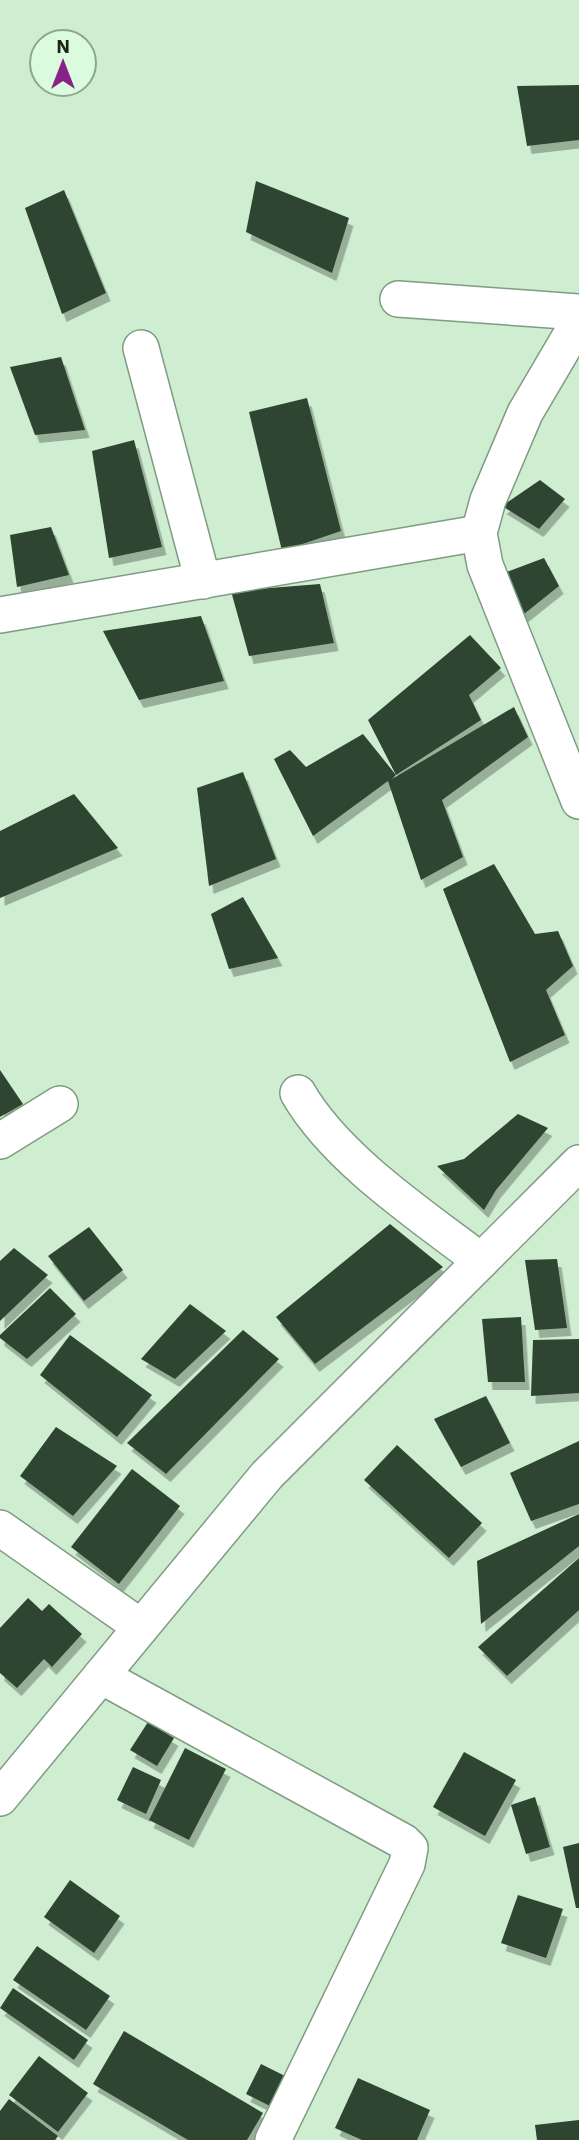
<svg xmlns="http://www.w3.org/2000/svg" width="579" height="2140" viewBox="0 0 579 2140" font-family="'IBM Plex Sans',sans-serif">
<defs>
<filter id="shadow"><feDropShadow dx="4.5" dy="8" stdDeviation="0" flood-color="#0004"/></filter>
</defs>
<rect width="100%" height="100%" fill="#ceedd1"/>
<g fill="#2d4430" filter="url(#shadow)">
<polygon points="579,85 579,140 527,146 517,86"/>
<polygon points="256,181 349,218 332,273 246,232"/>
<polygon points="64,190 106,293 62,314 25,208"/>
<polygon points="61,357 85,430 35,435 10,367"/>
<polygon points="307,398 341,531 282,551 249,412"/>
<polygon points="134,440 162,547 109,558 92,451"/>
<polygon points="540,480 565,499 539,529 502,506"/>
<polygon points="51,527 69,575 17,587 10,535"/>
<polygon points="544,558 559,586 519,618 501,574"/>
<polygon points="320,584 334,643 249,656 231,591"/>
<polygon points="201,616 224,681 139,700 103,631"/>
<polygon points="470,635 501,668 469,695 481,720 396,775 368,720"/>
<polygon points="514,707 528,737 442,800 463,857 421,880 388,781 313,836 274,759 290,750 306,767 363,734 396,775 392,779"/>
<polygon points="243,772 276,859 209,886 197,788"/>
<polygon points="74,794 118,848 0,898 0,831"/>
<polygon points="494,864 535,934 558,931 573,966 546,990 565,1035 510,1062 443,889"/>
<polygon points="243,897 278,958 229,969 211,914"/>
<polygon points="0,1070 23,1104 0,1117"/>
<polygon points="518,1114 548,1128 496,1190 484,1210 437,1166 464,1159"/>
<polygon points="390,1224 443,1267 315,1364 276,1317"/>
<polygon points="89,1227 123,1270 84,1301 48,1256"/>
<polygon points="14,1248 48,1275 0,1321 0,1261"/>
<polygon points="557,1259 567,1328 535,1330 525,1260"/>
<polygon points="50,1288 76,1314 27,1359 0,1338 0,1335"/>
<polygon points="190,1304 226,1331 175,1379 141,1359"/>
<polygon points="521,1317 525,1382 488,1382 482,1319"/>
<polygon points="243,1330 279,1359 166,1474 127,1443"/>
<polygon points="70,1335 152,1395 117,1437 40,1375"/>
<polygon points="579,1339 579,1393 531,1396 533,1340"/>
<polygon points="486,1396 510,1443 461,1467 434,1419"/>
<polygon points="56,1427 117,1466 73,1516 20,1476"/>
<polygon points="579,1441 579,1504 531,1521 510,1473"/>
<polygon points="397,1445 482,1523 449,1558 364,1480"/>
<polygon points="132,1469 180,1506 119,1584 71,1547"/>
<polygon points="579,1514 579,1546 481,1624 477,1561"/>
<polygon points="579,1558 579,1610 507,1676 478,1647"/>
<polygon points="28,1598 42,1611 49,1604 82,1634 52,1667 44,1659 17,1688 0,1673 0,1628"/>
<polygon points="148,1722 174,1738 157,1766 130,1750"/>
<polygon points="185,1748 226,1769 189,1840 149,1820"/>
<polygon points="464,1752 516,1780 485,1836 433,1807"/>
<polygon points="133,1767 161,1780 146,1814 117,1800"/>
<polygon points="535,1797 550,1847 526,1854 511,1805"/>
<polygon points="579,1843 579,1908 576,1908 563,1847"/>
<polygon points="70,1880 120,1916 94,1953 44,1917"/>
<polygon points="518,1895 563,1909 546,1958 501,1943"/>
<polygon points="37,1946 110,1996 86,2030 13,1980"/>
<polygon points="13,1988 88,2040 74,2060 0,2008"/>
<polygon points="124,2031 263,2113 247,2140 188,2140 93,2084"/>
<polygon points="39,2056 88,2093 58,2132 9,2095"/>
<polygon points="261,2064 289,2078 274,2108 246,2094"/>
<polygon points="358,2078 430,2110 417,2140 362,2140 335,2128"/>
<polygon points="9,2099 58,2136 55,2140 0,2140 0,2111"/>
<polygon points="579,2120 579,2140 537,2140 535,2125"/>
</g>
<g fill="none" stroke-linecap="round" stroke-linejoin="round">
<defs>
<g id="street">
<polyline points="398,299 579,312"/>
<polyline points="579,321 525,413 488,500 479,533 485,565 579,801"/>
<polyline points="141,348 203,581"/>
<polyline points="0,615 479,533"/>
<path d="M298,1093C336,1159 421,1215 481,1261"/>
<polyline points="0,1141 60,1104"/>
<polyline points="0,1528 141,1627"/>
<polyline points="101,1676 404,1842 410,1848 407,1864 273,2140"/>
<polyline points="0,1798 267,1475 579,1163"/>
</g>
</defs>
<use href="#street" stroke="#7f9c82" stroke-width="38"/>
<use href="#street" stroke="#fff" stroke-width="35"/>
</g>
<g transform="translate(63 63)"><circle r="33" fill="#dbfbdf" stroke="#8da591" stroke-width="2"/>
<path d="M0-5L12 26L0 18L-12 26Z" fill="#892188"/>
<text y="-10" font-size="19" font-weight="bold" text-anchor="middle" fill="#19251b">N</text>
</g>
</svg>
